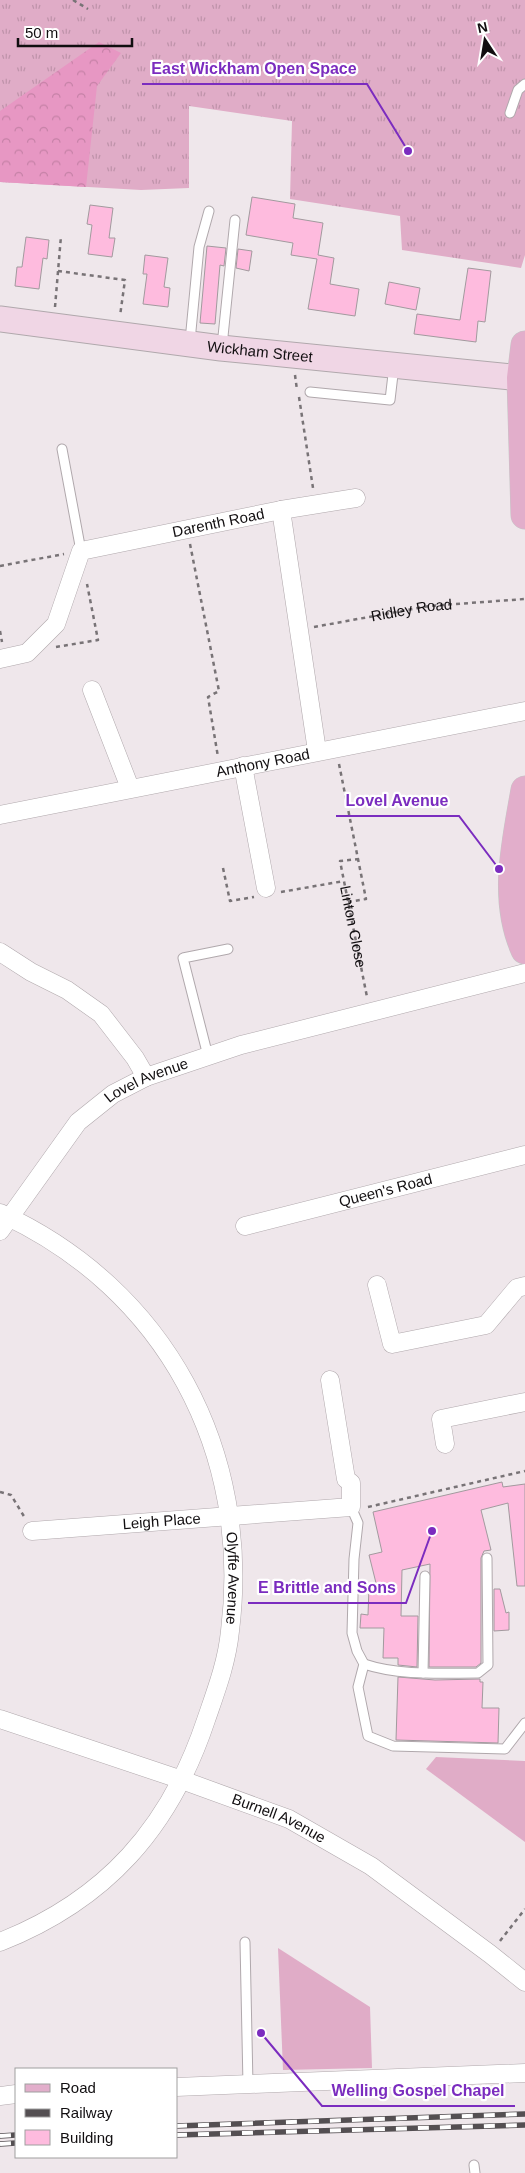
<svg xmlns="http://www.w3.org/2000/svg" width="525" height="2173" viewBox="0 0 525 2173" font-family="Helvetica,sans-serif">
<defs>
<pattern id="grass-tufts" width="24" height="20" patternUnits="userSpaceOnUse" patternTransform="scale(1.25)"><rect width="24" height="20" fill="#e0acc7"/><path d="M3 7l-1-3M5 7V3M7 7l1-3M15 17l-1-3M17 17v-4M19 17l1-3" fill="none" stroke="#bf93aa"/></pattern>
<pattern id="forest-crowns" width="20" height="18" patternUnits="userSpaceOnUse" patternTransform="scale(1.25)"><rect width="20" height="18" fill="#e797c3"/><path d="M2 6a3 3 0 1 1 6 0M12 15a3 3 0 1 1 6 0" fill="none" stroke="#c581a6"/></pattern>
</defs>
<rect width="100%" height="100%" fill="#efe7eb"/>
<polygon fill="url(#grass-tufts)" points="0,0 525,0 525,255 521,268 402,250 400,216 290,199 292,121 189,106 189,188 141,190 0,182"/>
<polygon fill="url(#forest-crowns)" points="99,42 121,53 97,86 86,187 0,182 0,111"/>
<g fill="#e0acc7">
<polygon points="436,1757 525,1761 525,1842 426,1769"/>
<polygon points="278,1948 370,2007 372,2068 283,2070"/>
</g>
<g fill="#febbde" stroke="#a29a9e">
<polygon points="252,197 295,204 293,218 323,223 318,255 334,258 330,284 359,289 355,316 308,309 317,259 291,255 293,243 246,235"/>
<polygon points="90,205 113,208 109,238 115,238 112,257 88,254 92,225 87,224"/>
<polygon points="26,237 49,240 47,259 43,258 39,289 15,286 17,267 22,267"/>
<polygon points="207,246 226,248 224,266 220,265 215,324 200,323"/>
<polygon points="238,249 252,251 249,271 236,268"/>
<polygon points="145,255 168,258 164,287 170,288 168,307 143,304 147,274 143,274"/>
<polygon points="468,268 491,271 485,322 478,321 476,342 414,334 417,314 460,320"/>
<polygon points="389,282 420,288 416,310 385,304"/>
<polygon points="502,1482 503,1487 525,1484 525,1586 517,1586 508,1503 481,1510 491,1550 484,1551 481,1558 481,1663 476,1667 429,1667 430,1564 402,1570 401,1616 418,1616 417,1667 398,1665 398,1658 383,1658 384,1628 360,1628 361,1614 368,1615 369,1587 377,1587 369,1555 382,1552 373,1512"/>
<polygon points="494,1589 500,1589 506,1613 509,1612 509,1630 494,1631"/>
<polygon points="398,1677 435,1680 480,1679 480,1682 483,1682 482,1708 499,1708 498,1743 396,1740"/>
</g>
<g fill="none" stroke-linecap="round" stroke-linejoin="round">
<defs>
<g id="lane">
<polyline points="510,113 518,90 525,84"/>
<polyline points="190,341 199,247 209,211"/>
<polyline points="222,346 235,220"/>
<polyline points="310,392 390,400 394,366"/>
<polyline points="62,449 81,551"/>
<polyline points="208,1056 183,958 228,949"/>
<polyline points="351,1507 358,1523 354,1559 352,1633 357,1651 364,1664 358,1687 368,1736 393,1746 505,1749 525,1723"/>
<path d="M364,1664C400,1676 441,1673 478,1673L488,1665L487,1558"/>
<polyline points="423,1673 425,1576"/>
<polyline points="245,1942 248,2085"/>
<polyline points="474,2165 475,2173"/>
</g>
<g id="street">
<polyline points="281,510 317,751"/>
<path id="s3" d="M0,659L27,653L56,624L81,551L281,510L356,498"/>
<polyline points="92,690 130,788"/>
<polyline points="243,766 266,888"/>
<path id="s4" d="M0,815L525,711"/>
<polyline points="0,952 31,972 67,990 101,1014 135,1058 146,1077"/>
<path id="s5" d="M0,1213C166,1289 252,1452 230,1631C227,1662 216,1691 206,1720C170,1828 106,1900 0,1942"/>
<path id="s6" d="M245,1226L525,1155"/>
<path id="s7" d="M0,1231L78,1122L113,1094L146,1077L241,1045L525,973"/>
<polyline points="377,1285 392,1344 486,1325 517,1288 525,1286"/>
<polyline points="445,1444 441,1419 525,1402"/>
<path id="s8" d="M32,1531L351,1507V1483L346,1479L330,1380"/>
<path id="s9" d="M0,1719L182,1780L289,1819L371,1866L490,1954L525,1982"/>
<polyline points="176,2087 525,2073"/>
<polyline points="0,2096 16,2094"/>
</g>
<g id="secondary">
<path id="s10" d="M0,319L221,348L521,378"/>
</g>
<g id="primary">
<polyline points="525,345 521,378 525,515"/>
<path d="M525,790C516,842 502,899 525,950"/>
</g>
</defs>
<use href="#lane" stroke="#b0a8ac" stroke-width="11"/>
<use href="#street" stroke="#b0a8ac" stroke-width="19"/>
<use href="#secondary" stroke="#b0a8ac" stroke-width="27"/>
<use href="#primary" stroke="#c6c5c6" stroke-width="29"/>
<g stroke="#787376" stroke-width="2.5" stroke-dasharray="4 4" stroke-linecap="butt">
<polyline points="73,0 88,9"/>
<polyline points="58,271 125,280 120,316"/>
<polyline points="55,307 61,236"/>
<polyline points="295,375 297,390"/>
<polyline points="299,397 313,488"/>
<polyline points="190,544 219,691 208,697 218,757"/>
<polyline points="0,566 64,554"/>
<path id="s1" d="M314,627L429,606L525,599"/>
<polyline points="0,631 2,642"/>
<polyline points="56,647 98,640 87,584"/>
<polyline points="339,764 366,899 348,902"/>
<path id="s2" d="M359,859L340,861L367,997"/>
<polyline points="223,868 230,901 254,897"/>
<polyline points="281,892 344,881"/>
<polyline points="0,1492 11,1495 25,1518"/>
<polyline points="368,1507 525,1471"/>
<polyline points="500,1941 525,1909"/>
</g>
<use href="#lane" stroke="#fff" stroke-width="9"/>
<use href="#street" stroke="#fff" stroke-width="18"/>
<use href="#secondary" stroke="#f0d6e5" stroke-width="25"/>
<use href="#primary" stroke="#e2aecb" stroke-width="28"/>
<defs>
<g id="rail">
<polyline points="176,2126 525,2114"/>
<polyline points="176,2135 525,2125"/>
<polyline points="0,2136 16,2135"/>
<polyline points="0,2144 16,2143"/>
</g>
</defs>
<use href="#rail" stroke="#544f52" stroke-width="5.5"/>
<use href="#rail" stroke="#fff" stroke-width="4" stroke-dasharray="11" stroke-linecap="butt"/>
</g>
<g text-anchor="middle" stroke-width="4.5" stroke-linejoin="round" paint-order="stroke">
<g font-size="15" fill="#110e10" stroke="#fff">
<text dy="5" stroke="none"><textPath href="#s10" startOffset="262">Wickham Street</textPath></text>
<text dy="5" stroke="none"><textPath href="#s3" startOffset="286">Darenth Road</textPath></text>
<text dy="5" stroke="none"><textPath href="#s1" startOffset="99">Ridley Road</textPath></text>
<text dy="5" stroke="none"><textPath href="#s4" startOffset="268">Anthony Road</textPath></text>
<text dy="5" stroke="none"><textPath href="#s2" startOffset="86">Linton Close</textPath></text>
<text dy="5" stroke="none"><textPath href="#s7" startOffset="215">Lovel Avenue</textPath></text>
<text dy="5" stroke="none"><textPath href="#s6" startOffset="145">Queen's Road</textPath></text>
<text dy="5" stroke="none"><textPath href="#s8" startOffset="130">Leigh Place</textPath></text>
<text dy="5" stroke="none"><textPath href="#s5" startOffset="459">Olyffe Avenue</textPath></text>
<text dy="5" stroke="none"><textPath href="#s9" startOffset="296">Burnell Avenue</textPath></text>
</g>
</g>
<path fill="none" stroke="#7b2cbf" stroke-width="2" d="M408 151L367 84H142M499 869L459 816H336M432 1531L406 1603H248M261 2033L322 2106H515"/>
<g fill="#7b2cbf" stroke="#fff" stroke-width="2">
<circle cx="408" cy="151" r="5"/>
<circle cx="499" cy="869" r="5"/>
<circle cx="432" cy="1531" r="5"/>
<circle cx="261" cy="2033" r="5"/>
</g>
<g font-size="16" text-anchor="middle" font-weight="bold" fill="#7b2cbf" stroke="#fff" stroke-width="4.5" stroke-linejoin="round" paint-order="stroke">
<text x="254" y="74">East Wickham Open Space</text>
<text x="397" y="806">Lovel Avenue</text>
<text x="327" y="1593">E Brittle and Sons</text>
<text x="418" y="2096">Welling Gospel Chapel</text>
</g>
<rect x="15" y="2068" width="162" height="90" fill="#ffffff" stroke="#a09f9f"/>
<rect x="25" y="2084" width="25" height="8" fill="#e2aecb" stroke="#a09f9f"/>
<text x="60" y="2093" font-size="15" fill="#110e10">Road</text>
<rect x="25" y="2109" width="25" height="8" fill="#544f52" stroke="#a09f9f"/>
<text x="60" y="2118" font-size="15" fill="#110e10">Railway</text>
<rect x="25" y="2130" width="25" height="15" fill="#febbde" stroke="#a09f9f"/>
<text x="60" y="2143" font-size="15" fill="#110e10">Building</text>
<g transform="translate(485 40) rotate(348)" stroke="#ffffff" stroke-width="4" paint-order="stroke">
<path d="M0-4L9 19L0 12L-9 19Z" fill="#110e10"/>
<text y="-8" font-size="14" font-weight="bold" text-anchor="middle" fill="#110e10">N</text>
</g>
<path d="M18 38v8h114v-8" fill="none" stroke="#110e10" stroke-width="2.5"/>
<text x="25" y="38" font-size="15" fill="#110e10" stroke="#ffffff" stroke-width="4" paint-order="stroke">50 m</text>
</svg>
